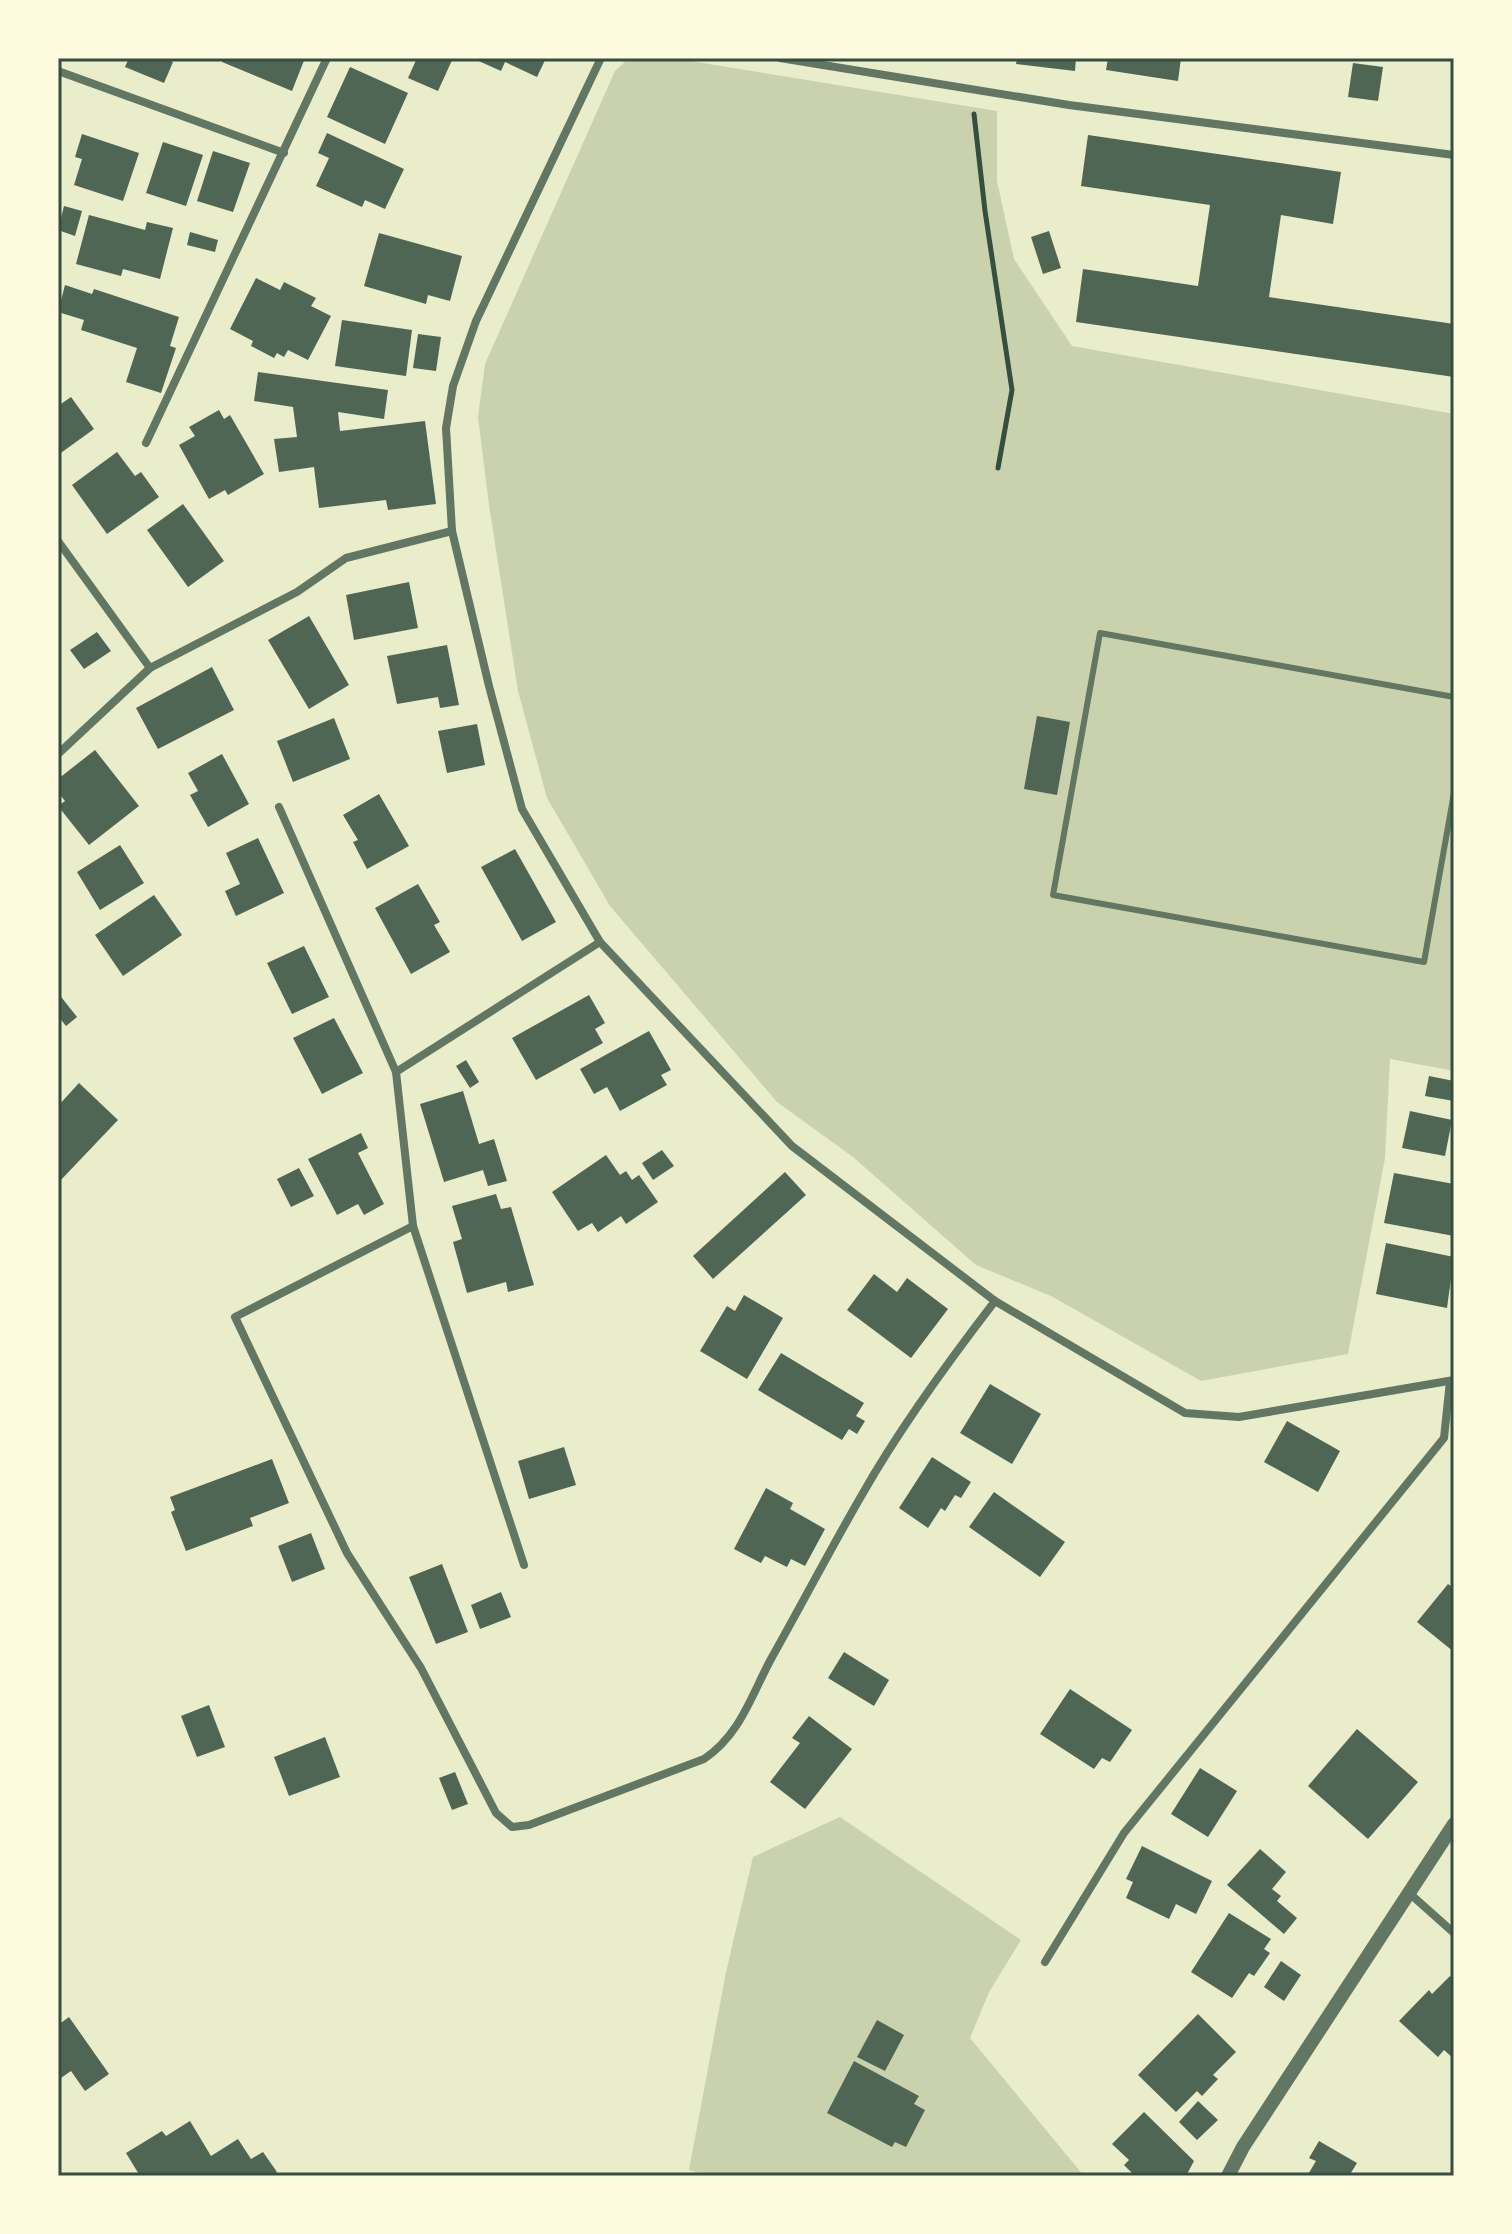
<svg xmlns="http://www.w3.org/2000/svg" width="1512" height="2234" viewBox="0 0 1512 2234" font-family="'Fira Sans',sans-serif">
<rect width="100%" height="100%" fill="#e9edc9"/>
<g fill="#cad2ad">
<polygon points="629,58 672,58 997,111 997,181 1014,259 1072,346 1454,414 1454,1071 1390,1059 1385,1158 1348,1354 1201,1381 1053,1297 976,1265 853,1157 777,1102 610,906 547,798 518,691 489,505 478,417 485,364 615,71"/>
<polygon points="840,1817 1021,1940 989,1992 970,2038 1084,2176 709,2176 689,2170 726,1972 753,1857"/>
</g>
<g fill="#4f6655">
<polygon points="129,58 165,58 173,62 164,83 125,67"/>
<polygon points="223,58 305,58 292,91 222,62"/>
<polygon points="417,58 453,58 438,91 408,78"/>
<polygon points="472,58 546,58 537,77 505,62 501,71"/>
<polygon points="1017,58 1076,58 1075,71 1016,64"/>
<polygon points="1108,58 1181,58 1178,81 1106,70"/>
<polygon points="1353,63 1383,67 1378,101 1348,97"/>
<polygon points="350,67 408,93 385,144 327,117"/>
<polygon points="327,133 404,169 385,209 365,200 362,207 316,186 329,158 318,153"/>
<polygon points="82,134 139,153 123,201 74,185 82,159 75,157"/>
<polygon points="1088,135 1341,172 1333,224 1281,215 1269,297 1454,324 1454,377 1076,322 1083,269 1198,286 1210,205 1081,186"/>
<polygon points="163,142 203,155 186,206 146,193"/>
<polygon points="213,151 250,163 233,212 197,201"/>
<polygon points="64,206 82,211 75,236 58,230"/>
<polygon points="89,215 145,230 147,222 173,228 160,279 123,269 121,276 76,264"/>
<polygon points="1049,231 1061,268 1043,274 1031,237"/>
<polygon points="190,232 218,240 215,252 187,245"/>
<polygon points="379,233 462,256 450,301 428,295 426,304 364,286"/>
<polygon points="256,278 280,290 284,282 316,298 311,306 331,316 308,360 288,350 284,357 277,353 274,358 251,346 253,341 230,329"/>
<polygon points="65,285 92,294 94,289 179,317 170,346 176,348 161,393 126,382 137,348 81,330 84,320 58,312"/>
<polygon points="342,320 412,330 406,376 335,366"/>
<polygon points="418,334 441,337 436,371 413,368"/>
<polygon points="258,372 388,390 384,419 338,412 340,431 425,421 436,504 388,510 386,500 319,508 314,467 279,472 274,439 297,437 293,407 254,401"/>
<polygon points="71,397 94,429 58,455 58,406"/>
<polygon points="219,410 224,419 230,415 264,474 228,495 225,490 209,499 179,445 195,436 189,427"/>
<polygon points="117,452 135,476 141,472 159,497 107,534 72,485"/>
<polygon points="183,504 224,561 188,587 147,530"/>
<polygon points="409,582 418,628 354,640 346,595"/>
<polygon points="309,616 349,685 309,709 268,640"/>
<polygon points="97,632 111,651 84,669 70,650"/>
<polygon points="447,645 459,705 440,708 438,697 397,704 387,656"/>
<polygon points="212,667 234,710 158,749 136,708"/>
<polygon points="1037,716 1070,722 1057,795 1024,789"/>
<polygon points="334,718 350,759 293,782 277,741"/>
<polygon points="477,724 485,765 447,773 438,731"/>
<polygon points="95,750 139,806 89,845 58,806 65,801 58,792 58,779"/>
<polygon points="222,754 249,804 208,827 190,795 198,791 188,773"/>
<polygon points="379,794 409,846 367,869 353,842 358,840 343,815"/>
<polygon points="258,838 284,893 236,916 225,891 240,884 226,853"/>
<polygon points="120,845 144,883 100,910 77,872"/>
<polygon points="515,849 556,922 522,941 481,867"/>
<polygon points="418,884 440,922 434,925 450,952 411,974 375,908"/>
<polygon points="154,895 182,935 123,976 95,935"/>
<polygon points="304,946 329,997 292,1014 267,963"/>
<polygon points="58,993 77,1017 66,1026 58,1016"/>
<polygon points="589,995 605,1023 595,1029 603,1043 536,1080 512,1038"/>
<polygon points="334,1018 363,1073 322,1094 293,1038"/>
<polygon points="649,1031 671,1070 661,1075 667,1085 620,1111 607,1087 594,1094 580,1069"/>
<polygon points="466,1060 479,1082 470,1088 456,1066"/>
<polygon points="1429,1076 1454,1081 1454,1101 1425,1096"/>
<polygon points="79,1083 118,1120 58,1183 58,1106"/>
<polygon points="463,1091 479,1144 494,1139 507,1181 488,1186 483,1170 444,1182 420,1104"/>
<polygon points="1410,1111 1452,1120 1445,1156 1402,1148"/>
<polygon points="361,1133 368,1148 358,1153 384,1204 364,1215 358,1204 337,1215 308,1159"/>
<polygon points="662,1150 674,1166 653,1180 642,1163"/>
<polygon points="606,1155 620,1175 626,1171 632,1180 639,1175 658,1202 626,1224 621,1216 598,1232 592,1223 578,1231 552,1192"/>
<polygon points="299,1168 314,1196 291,1207 277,1179"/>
<polygon points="785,1172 806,1195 713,1279 693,1256"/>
<polygon points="1394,1173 1454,1184 1454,1236 1384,1223"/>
<polygon points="496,1194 501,1209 511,1207 534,1285 508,1292 506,1282 467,1293 453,1242 462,1239 452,1206"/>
<polygon points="1386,1243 1454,1257 1447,1308 1376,1294"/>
<polygon points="874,1274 897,1292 907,1278 948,1309 911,1358 847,1310"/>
<polygon points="744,1295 783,1318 747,1379 700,1351 727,1306 735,1311"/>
<polygon points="781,1353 864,1403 856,1416 865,1421 857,1434 849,1429 842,1440 758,1390"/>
<polygon points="990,1384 1041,1414 1012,1464 960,1433"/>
<polygon points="1287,1421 1340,1451 1318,1492 1264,1462"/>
<polygon points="564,1447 576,1485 529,1499 518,1461"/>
<polygon points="932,1457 971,1482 961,1498 955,1495 945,1511 941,1508 928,1528 899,1508"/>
<polygon points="272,1459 289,1503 250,1518 253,1526 186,1551 171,1512 175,1510 170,1497"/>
<polygon points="766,1488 793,1503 790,1509 825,1529 805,1566 791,1559 787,1567 765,1556 761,1563 734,1549"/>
<polygon points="994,1492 1065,1542 1040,1577 969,1527"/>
<polygon points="311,1533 325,1569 292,1582 278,1546"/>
<polygon points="442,1564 468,1632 436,1644 409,1577"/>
<polygon points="1448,1584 1454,1588 1454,1652 1417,1622"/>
<polygon points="501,1592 511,1617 480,1629 471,1605"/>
<polygon points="844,1652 889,1680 874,1706 828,1678"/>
<polygon points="1070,1689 1132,1730 1110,1762 1102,1758 1094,1769 1040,1734"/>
<polygon points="209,1705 225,1747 197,1757 181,1716"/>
<polygon points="809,1716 852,1749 805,1809 770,1782 800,1743 792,1738"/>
<polygon points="1357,1729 1418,1782 1368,1839 1308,1786"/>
<polygon points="325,1737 340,1777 289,1796 274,1757"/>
<polygon points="1200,1768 1237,1791 1208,1837 1171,1814"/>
<polygon points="455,1772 468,1804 452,1810 439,1778"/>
<polygon points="1142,1846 1212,1881 1196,1914 1176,1904 1169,1919 1126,1898 1133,1882 1126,1879"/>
<polygon points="1260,1849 1286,1872 1272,1889 1281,1896 1277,1901 1297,1918 1284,1934 1227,1885"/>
<polygon points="1229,1913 1271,1939 1264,1949 1270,1953 1254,1976 1249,1973 1232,1998 1191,1972"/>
<polygon points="1281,1961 1301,1975 1284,2001 1264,1987"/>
<polygon points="1450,1976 1454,1980 1454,2059 1444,2050 1438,2057 1399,2021 1429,1990 1432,1994"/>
<polygon points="1198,2014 1236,2052 1213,2075 1218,2079 1202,2096 1197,2091 1176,2112 1138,2075"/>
<polygon points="69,2017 109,2074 85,2091 71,2071 58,2080 58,2025"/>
<polygon points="877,2020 904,2035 885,2071 857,2057"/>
<polygon points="854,2061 919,2096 914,2104 925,2110 906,2147 895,2142 892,2147 827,2113"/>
<polygon points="1198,2101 1218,2120 1197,2140 1179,2122"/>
<polygon points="1144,2112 1194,2161 1186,2176 1135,2176 1124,2165 1129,2160 1112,2144"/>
<polygon points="190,2121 211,2156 238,2139 251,2159 263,2152 277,2172 271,2176 140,2176 126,2153 162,2131 166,2136"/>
<polygon points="1319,2141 1357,2163 1349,2176 1307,2176 1316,2161 1309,2158"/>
</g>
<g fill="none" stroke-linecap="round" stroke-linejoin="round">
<polyline stroke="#344e41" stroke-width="5" points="974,114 985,211 1012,390 998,468"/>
<polyline stroke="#617663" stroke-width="6" points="1454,697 1100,633 1053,895 1424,962 1454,793"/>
<g stroke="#617663" stroke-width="8">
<polyline points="601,58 476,321 453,386 446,428 452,531 489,686 522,809 600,942 792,1146 995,1301 1185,1413 1239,1417 1454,1380"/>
<polyline points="780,58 1069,105 1454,155"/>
<polyline points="58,71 284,153"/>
<polyline points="146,443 327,58"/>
<polyline points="58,541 150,668"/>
<polyline points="58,754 150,668 297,592 346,558 452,531"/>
<polyline points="279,807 396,1072 413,1226 524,1565"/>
<polyline points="396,1072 600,942"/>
<path d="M413,1226L235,1317L347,1553L421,1668L496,1813L512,1827L529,1825L704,1759C740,1735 751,1696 771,1659C802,1604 831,1548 863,1493C901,1426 948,1362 995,1301"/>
<polyline points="1408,1892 1454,1933"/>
<polyline points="1045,1962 1124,1833 1444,1438 1450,1381"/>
</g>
<polyline stroke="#617663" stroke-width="14" points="1228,2176 1243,2147 1454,1824"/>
</g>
<rect width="1512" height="2234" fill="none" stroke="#fefae0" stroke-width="120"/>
<rect x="60" y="60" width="1392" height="2114" fill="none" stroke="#344e41" stroke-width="3"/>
</svg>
